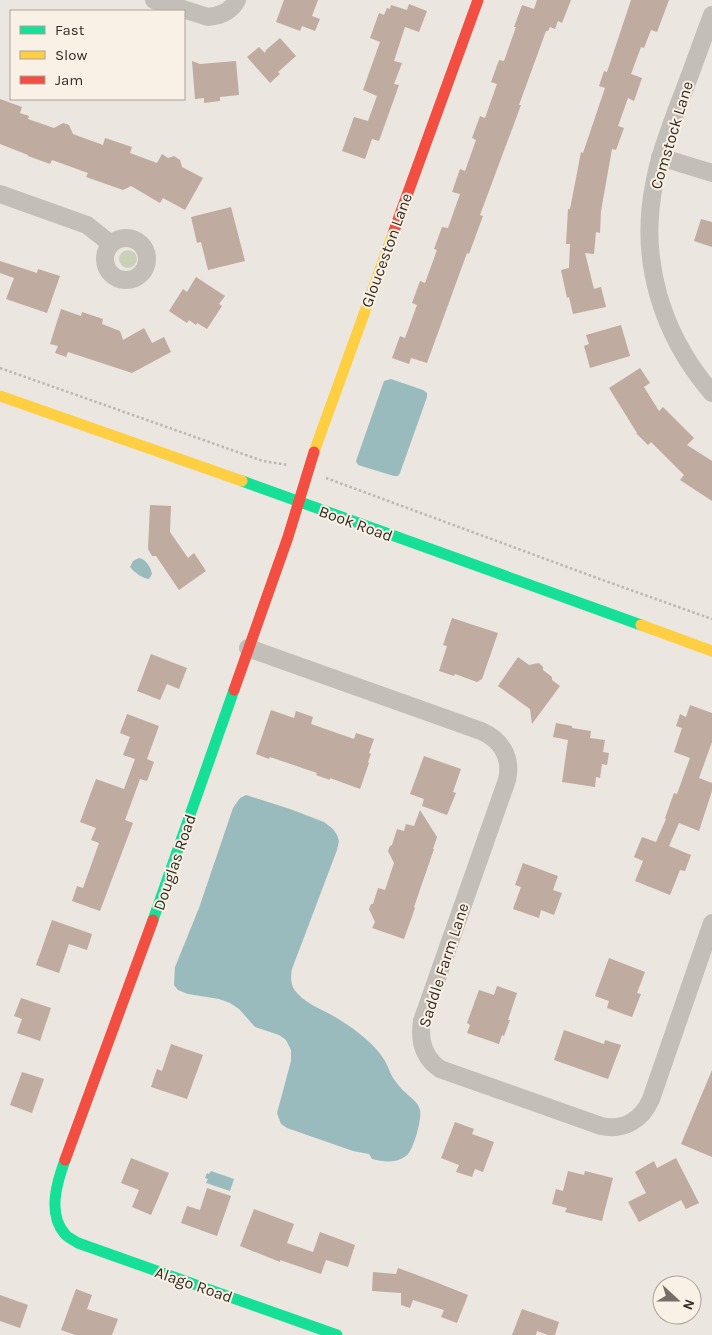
<svg xmlns="http://www.w3.org/2000/svg" width="712" height="1335" viewBox="0 0 712 1335" font-family="Karla,sans-serif">
<rect width="100%" height="100%" fill="#ebe6df"/>
<circle fill="#cbd1b8" cx="128" cy="259" r="9"/>
<g fill="#9abbbd">
<polygon points="391,379 423,390 427,393 427,397 400,473 398,476 394,476 358,465 356,461 384,381"/>
<path d="M139,558C146,559 151,568 152,574L149,579C143,579 134,572 130,567L133,561Z"/>
<path d="M246,795L290,809L324,822L333,829L337,835L339,841L337,850L292,969C290,979 291,987 298,994C309,1006 327,1011 340,1020C356,1030 375,1044 385,1061C388,1066 390,1073 393,1078C397,1083 401,1089 406,1093C412,1099 418,1102 420,1110C422,1119 414,1147 408,1154C398,1164 385,1162 372,1159L369,1154L353,1151L287,1128L281,1124L277,1113L291,1061V1050L286,1040L279,1035L255,1027L239,1009L230,1003L219,999L188,994L178,990L174,985L175,967L199,908L233,808L240,798Z"/>
<polygon points="211,1171 234,1179 230,1191 206,1183 208,1179 205,1178 207,1173 209,1174"/>
</g>
<g fill="#bfaba0">
<polygon points="284,0 318,0 312,16 320,19 315,31 302,26 300,31 276,22"/>
<polygon points="537,0 571,0 562,23 558,21 555,29 550,27 548,31 546,31 519,105 521,105 480,215 483,216 469,254 467,253 427,363 411,358 409,364 392,358 400,336 405,338 417,305 412,303 420,281 425,283 437,250 434,249 442,227 448,228 460,194 452,192 460,169 465,171 476,140 472,138 480,116 485,118 497,84 491,82 499,60 504,61 516,27 514,27 522,5 534,9"/>
<polygon points="631,0 669,0 657,32 651,30 644,48 641,47 631,74 642,78 634,101 628,98 618,126 624,128 616,150 612,149 601,211 600,233 596,232 594,254 585,253 594,289 601,287 606,307 573,314 569,297 567,298 561,270 569,268 570,244 566,244 568,209 570,209 581,152 583,153 605,88 599,86 604,71 607,72"/>
<polygon points="409,4 427,11 419,32 405,27 394,61 402,63 394,84 399,85 379,141 372,139 365,159 342,151 354,117 368,121 377,96 363,90 380,42 370,38 379,13 384,15 387,8 390,9 391,5 407,10"/>
<polygon points="280,38 296,56 278,72 280,74 270,83 247,57 259,47 265,53 266,50"/>
<polygon points="192,61 200,64 236,61 239,95 220,97 220,101 204,103 204,98 195,99"/>
<polygon points="0,99 22,107 20,113 29,116 28,119 54,128 63,123 69,125 73,134 103,145 105,138 132,147 130,153 157,163 162,154 168,158 174,156 180,160 182,167 203,178 185,210 163,198 160,203 131,186 123,190 86,177 88,173 52,160 50,164 28,156 28,155 0,144"/>
<polygon points="231,207 245,261 208,270 201,242 197,243 191,217"/>
<polygon points="701,219 712,222 712,247 694,241"/>
<polygon points="0,261 37,273 38,269 60,276 47,313 6,299 14,278 0,273"/>
<polygon points="196,277 225,296 219,304 222,306 207,329 197,323 196,325 189,320 187,323 169,311 183,289 187,292"/>
<polygon points="61,309 81,316 82,312 103,319 102,324 120,331 123,340 144,328 152,343 164,337 171,352 132,373 68,352 66,357 55,353 58,346 50,344"/>
<polygon points="621,325 630,356 590,368 584,346 589,344 586,335"/>
<polygon points="640,368 650,383 644,387 659,411 663,407 694,438 687,445 712,461 712,501 680,480 684,475 651,442 648,445 636,433 637,433 609,388"/>
<polygon points="150,505 171,506 170,532 188,558 194,553 206,571 179,590 156,556 152,556 148,549"/>
<polygon points="452,618 498,633 482,679 477,682 455,674 454,676 439,671 447,646 443,645"/>
<polygon points="151,654 187,668 179,689 167,684 160,700 137,691"/>
<polygon points="518,657 529,665 539,663 543,667 543,670 552,677 552,680 560,686 532,724 530,709 498,686"/>
<polygon points="690,705 712,713 712,742 699,778 712,783 712,791 699,831 679,823 669,846 691,855 685,871 680,870 670,895 635,881 643,861 634,857 642,837 656,842 666,819 665,818 674,793 677,794 690,758 674,752 682,728 676,726 680,714 686,717"/>
<polygon points="271,710 294,718 296,711 313,717 311,724 354,739 356,733 374,739 369,753 371,754 368,762 369,763 360,789 330,778 330,780 316,775 317,773 270,757 269,759 256,754"/>
<polygon points="127,714 159,726 147,759 154,762 147,781 140,779 125,820 133,823 100,911 72,901 77,886 83,888 99,843 91,840 96,828 80,822 96,779 124,789 135,759 123,755 130,737 120,733"/>
<polygon points="556,723 572,726 572,728 591,731 590,738 605,740 603,752 609,753 607,765 602,764 600,778 596,777 595,787 562,782 568,740 553,737"/>
<polygon points="424,756 461,769 453,792 456,793 447,815 422,806 424,799 410,794"/>
<polygon points="420,810 437,837 433,849 434,849 414,907 415,908 404,939 372,928 375,922 369,909 371,904 373,904 378,888 385,890 394,863 388,851 390,846 392,845 397,829 404,831 406,824 414,826"/>
<polygon points="523,863 558,876 553,890 562,893 554,915 541,910 539,918 513,909 521,887 515,885"/>
<polygon points="52,920 92,934 87,950 69,944 59,973 36,965"/>
<polygon points="609,958 645,972 637,993 641,994 632,1017 607,1008 609,1001 595,996"/>
<polygon points="497,986 517,993 508,1020 510,1020 504,1036 502,1035 499,1044 467,1033 470,1025 467,1023 479,990 494,995"/>
<polygon points="21,998 51,1008 40,1041 17,1033 22,1019 14,1016"/>
<polygon points="564,1030 604,1044 605,1040 621,1045 608,1079 554,1060"/>
<polygon points="171,1044 203,1055 187,1099 151,1087 157,1069 162,1071"/>
<polygon points="712,1070 712,1157 681,1144"/>
<polygon points="22,1072 44,1079 32,1113 10,1105"/>
<polygon points="455,1122 474,1129 472,1134 494,1142 483,1172 475,1169 472,1177 456,1172 459,1165 441,1158"/>
<polygon points="131,1158 169,1173 151,1215 132,1207 139,1190 121,1183"/>
<polygon points="676,1158 699,1203 686,1209 681,1200 639,1222 628,1202 646,1193 635,1172 654,1161 657,1168"/>
<polygon points="568,1171 584,1175 585,1171 613,1178 602,1221 565,1212 567,1208 552,1204 556,1189 563,1191"/>
<polygon points="207,1188 231,1196 217,1236 181,1223 187,1206 200,1210"/>
<polygon points="254,1209 294,1224 287,1243 313,1252 320,1232 355,1245 348,1267 326,1260 321,1274 280,1260 280,1262 240,1246"/>
<polygon points="398,1268 433,1281 468,1295 457,1323 441,1317 444,1310 413,1300 410,1308 401,1305 401,1293 372,1291 373,1272 396,1274"/>
<polygon points="76,1289 92,1295 87,1309 118,1319 112,1335 75,1335 61,1330"/>
<polygon points="0,1295 28,1305 20,1328 0,1321"/>
<polygon points="522,1309 559,1322 555,1335 548,1335 537,1331 536,1335 512,1335"/>
</g>
<g fill="none" stroke-linecap="round" stroke-linejoin="round">
<g stroke="#bdb6b0" stroke-width="2.5" stroke-dasharray="2.5 2.5" stroke-linecap="butt">
<polyline points="0,368 260,460 269,462 288,465"/>
<polyline points="326,478 597,578 712,619"/>
</g>
<g stroke="#c4beb8" stroke-width="18">
<path d="M154,0L208,17C220,16 231,12 237,0"/>
<path d="M712,15C701,44 691,73 680,101C670,128 659,156 654,185C639,261 662,335 712,393"/>
<polyline points="660,157 712,173"/>
<polyline points="0,194 87,225 111,244"/>
<circle cx="126" cy="259" r="21"/>
<path d="M248,648L481,731C502,740 512,758 507,780L422,1021C419,1040 423,1057 440,1069L601,1126C624,1131 642,1120 651,1099L712,923"/>
</g>
<g stroke="#16e098" stroke-width="11">
<polyline points="242,481 641,625"/>
<polyline points="153,920 234,690"/>
<path d="M65,1160C57,1182 47,1214 65,1234C68,1238 74,1240 78,1243L337,1335"/>
</g>
<g stroke="#ffcf43" stroke-width="11">
<polyline points="0,396 242,481"/>
<polyline points="314,452 394,231"/>
<polyline points="641,625 712,651"/>
</g>
<g stroke="#f24e42" stroke-width="11">
<polyline points="394,231 478,0"/>
<polyline points="234,690 288,537 314,452"/>
<polyline points="65,1160 153,920"/>
</g>
</g>
<g text-anchor="middle" stroke-width="4" stroke-linejoin="round" paint-order="stroke">
<g font-size="16" fill="#352c26" stroke="#f9f1e5">
<text transform="translate(671 135) rotate(-73)" y="6">Comstock Lane</text>
<text transform="translate(386 250) rotate(-70)" y="6">Glouceston Lane</text>
<text transform="translate(356 523) rotate(20)" y="6">Book Road</text>
<text transform="translate(174 862) rotate(-71)" y="6">Douglas Road</text>
<text transform="translate(443 965) rotate(-72)" y="6">Saddle Farm Lane</text>
<text transform="translate(194 1284) rotate(19)" y="6">Alago Road</text>
</g>
</g>
<rect x="10" y="10" width="175" height="90" fill="#f9f1e5" stroke="#aba299"/>
<rect x="20" y="26" width="25" height="8" fill="#16e098" stroke="#aba299"/>
<text x="55" y="35" font-size="15" fill="#352c26">Fast</text>
<rect x="20" y="51" width="25" height="8" fill="#ffcf43" stroke="#aba299"/>
<text x="55" y="60" font-size="15" fill="#352c26">Slow</text>
<rect x="20" y="76" width="25" height="8" fill="#f24e42" stroke="#aba299"/>
<text x="55" y="85" font-size="15" fill="#352c26">Jam</text>
<g transform="translate(677 1300) rotate(111)"><circle r="24" fill="#f9f1e5" stroke="#aba299"/>
<path d="M0-4L9 19L0 12L-9 19Z" fill="#756d67"/>
<text y="-8" font-size="14" font-weight="bold" text-anchor="middle" fill="#352c26">N</text>
</g>
</svg>
